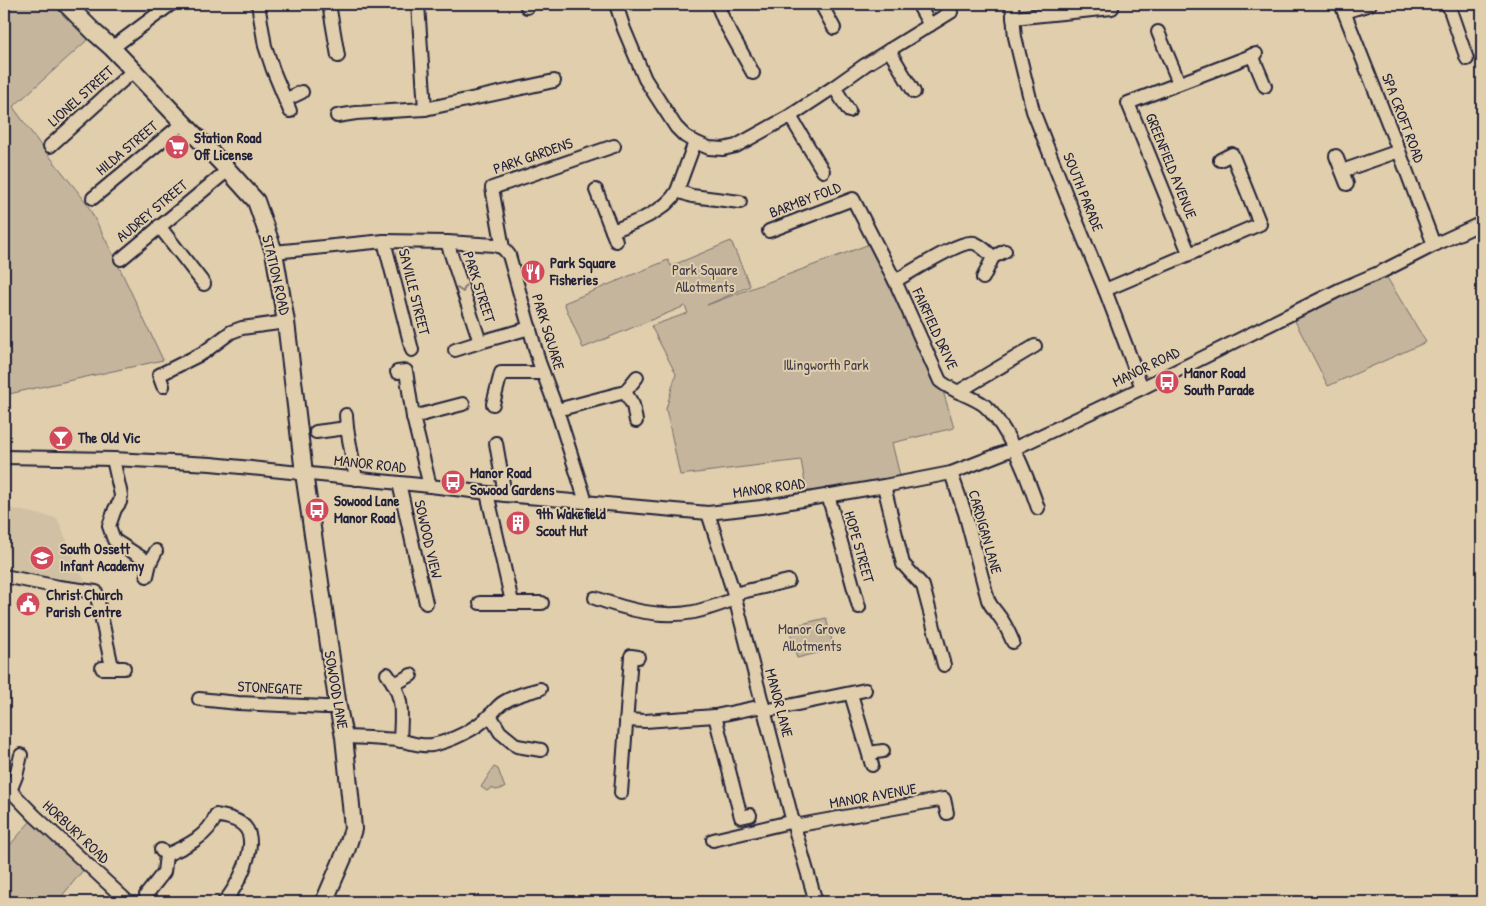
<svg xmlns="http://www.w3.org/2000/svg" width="1486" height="906" viewBox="0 0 1486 906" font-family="'Patrick Hand',sans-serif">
<rect width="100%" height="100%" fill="#e0ceac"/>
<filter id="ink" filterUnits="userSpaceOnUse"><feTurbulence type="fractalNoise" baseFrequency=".02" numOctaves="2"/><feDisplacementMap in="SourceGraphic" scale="10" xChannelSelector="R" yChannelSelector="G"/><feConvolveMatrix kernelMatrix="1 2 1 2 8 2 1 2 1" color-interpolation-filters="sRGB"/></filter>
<g filter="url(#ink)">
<polygon fill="#d1c0a3" points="4,507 57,518 87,587 11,573 7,544 4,544"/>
<g fill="#c4b59c" stroke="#736c6c">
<polygon points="4,4 66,4 95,33 13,107 39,143 86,202 113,254 163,360 4,395"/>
<polygon points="731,241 750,286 707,305 875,242 940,381 954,428 892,443 900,476 884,486 808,499 801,460 680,475 666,409 676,374 651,326 688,313 685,306 583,348 564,303 668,260 671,266"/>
<polygon points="1383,271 1426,342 1328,386 1291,313"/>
<polygon points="826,618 834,649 797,658 789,627"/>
<polygon points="494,767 498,769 505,788 496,790 491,788 487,791 481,787"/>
<polygon points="35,816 88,864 57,902 4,902 4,852"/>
</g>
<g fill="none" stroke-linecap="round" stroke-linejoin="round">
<defs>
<g id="minor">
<polyline points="258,4 265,46 273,70 290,111"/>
<polyline points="329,4 338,56"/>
<polyline points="418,4 425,109"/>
<polyline points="527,4 527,7"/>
<polyline points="616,4 624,29 645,79 676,127 685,136 695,142 709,148 723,149 736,146 790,116 834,87 865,65 951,12"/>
<polyline points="717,4 724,21 753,73"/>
<polyline points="821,4 834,28"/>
<polyline points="918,4 930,25"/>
<polyline points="1012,4 1015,37 1033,111 1074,215 1105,290 1142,388"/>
<polyline points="1341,4 1399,151 1434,245"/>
<polyline points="1448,4 1467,59"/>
<polyline points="1344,12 1370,4"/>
<polyline points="1013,18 1112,8"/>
<polyline points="1158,32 1179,83"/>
<polyline points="112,48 171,4"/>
<polyline points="889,50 914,92"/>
<polyline points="1252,55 1265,86"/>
<polyline points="834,87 849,111"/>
<polyline points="285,100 302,92"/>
<polyline points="337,116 356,113 425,109 554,81"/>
<polyline points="790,116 823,171"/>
<polyline points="50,146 133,71"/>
<polyline points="1336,156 1347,184"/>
<polyline points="1342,171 1399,151"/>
<polyline points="596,190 616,241"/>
<polyline points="677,191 692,196 740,202"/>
<polyline points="93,198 183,123"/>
<polyline points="159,226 204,284"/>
<path d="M612,231C634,223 665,212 677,191L695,142"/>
<path d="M769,231L853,199L895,281L940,381C953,392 970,395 984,405C1007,424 1028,479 1038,508"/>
<polyline points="384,241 412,350"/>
<polyline points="447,242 480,342 530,328"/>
<polyline points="503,248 492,188 614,146"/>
<polyline points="274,252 384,241 447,242 495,245 503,248 509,255 539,362 557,410 586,502"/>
<polyline points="1189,253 1128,103 1256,54"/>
<polyline points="121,259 228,170"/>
<polyline points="983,278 993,257 1005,251"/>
<path d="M895,281C910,273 959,240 974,243C981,245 987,252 993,257"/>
<polyline points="1105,290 1260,224 1232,154 1220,160"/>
<polyline points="455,350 480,342"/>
<polyline points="397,372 406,371 413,417 430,486"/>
<polyline points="163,386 159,375 203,353 231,332 242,328 286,322"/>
<polyline points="625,392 633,405 636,421"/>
<polyline points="958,392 1035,346"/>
<polyline points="493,404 501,373 543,373"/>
<polyline points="557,410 625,392 637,377"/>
<polyline points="346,415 347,428 356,479"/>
<polyline points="413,417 463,404"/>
<polyline points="316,432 347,428"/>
<polyline points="496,443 505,495"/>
<polyline points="4,457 113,459 211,464 430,486 505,495 708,513 761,507 884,486 951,473 1013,449 1142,388 1341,289 1383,271 1434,245 1482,223"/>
<polyline points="113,459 121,495 120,502 115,509 109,526 114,540 150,563"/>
<path d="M951,473L965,513L988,600C991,607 995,610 999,616C1005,623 1009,633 1013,642"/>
<polyline points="399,483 426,603"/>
<polyline points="884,486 903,564 923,586 944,665"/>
<polyline points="487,493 512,602"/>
<polyline points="828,495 859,607"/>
<polyline points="708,513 734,594 794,826 816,902"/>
<polyline points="4,576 59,587 96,592 112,667"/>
<polyline points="147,576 150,563 156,551"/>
<polyline points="734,594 788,581"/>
<path d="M595,598C626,609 660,619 694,612C708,609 721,604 735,599"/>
<polyline points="480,603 542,603"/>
<polyline points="102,668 124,668"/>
<path d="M387,674C405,698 401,713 400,741"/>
<polyline points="395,684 411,675"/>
<polyline points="851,694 872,765"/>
<polyline points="199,699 238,703 325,707 338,707"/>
<polyline points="764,711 865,690"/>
<polyline points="490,715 500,732 517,746 541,750"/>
<polyline points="715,716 741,817 750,815"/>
<polyline points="626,720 645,721 715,716 763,706"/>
<path d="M344,737C362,737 380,739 398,740C410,742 420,747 432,745C452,741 476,729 490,715C495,711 498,705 504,702C515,695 528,692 540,689"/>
<polyline points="869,753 883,751"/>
<polyline points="4,784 35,816 128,902"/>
<polyline points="10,791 16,776 21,755"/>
<polyline points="621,793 631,656 638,657"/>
<polyline points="794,826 944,799 947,813"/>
<polyline points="713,840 794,821"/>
<path d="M166,855C185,847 209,836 216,815C226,817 238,819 245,827C260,844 237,888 224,902"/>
<polyline points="146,895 164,872 166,855 161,850"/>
</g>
<polyline id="major" points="66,4 95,33 112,48 228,170 256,201 274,252 286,322 304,473 323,603 338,707 344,737 351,805 353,829 346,851 324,902"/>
</defs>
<use href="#minor" stroke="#22223b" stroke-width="16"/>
<use href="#major" stroke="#22223b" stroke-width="20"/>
<use href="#minor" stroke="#e0ceac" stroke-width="12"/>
<use href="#major" stroke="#e0ceac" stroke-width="16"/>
</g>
<defs><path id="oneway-chevron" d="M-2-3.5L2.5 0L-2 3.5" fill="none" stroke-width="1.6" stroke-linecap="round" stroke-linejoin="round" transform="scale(1.25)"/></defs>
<use stroke="#817874" href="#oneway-chevron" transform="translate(462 289) rotate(72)"/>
</g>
<defs>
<symbol id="supermarket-disc" viewBox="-11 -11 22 22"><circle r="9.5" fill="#d1495b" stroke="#e0ceac"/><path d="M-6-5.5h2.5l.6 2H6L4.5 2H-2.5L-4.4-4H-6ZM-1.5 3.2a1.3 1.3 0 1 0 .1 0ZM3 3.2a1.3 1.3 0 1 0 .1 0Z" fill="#fff"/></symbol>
<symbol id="restaurant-disc" viewBox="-11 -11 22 22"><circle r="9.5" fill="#d1495b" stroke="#e0ceac"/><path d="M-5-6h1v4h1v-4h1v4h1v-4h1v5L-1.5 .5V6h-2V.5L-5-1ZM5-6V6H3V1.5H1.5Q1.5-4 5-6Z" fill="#fff"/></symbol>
<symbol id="bus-disc" viewBox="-11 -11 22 22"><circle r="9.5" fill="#d1495b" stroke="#e0ceac"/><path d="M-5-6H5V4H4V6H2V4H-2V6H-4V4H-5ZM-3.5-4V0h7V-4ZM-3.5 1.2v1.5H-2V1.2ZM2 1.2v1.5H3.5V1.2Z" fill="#fff"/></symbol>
<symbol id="bar-disc" viewBox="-11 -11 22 22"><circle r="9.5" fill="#d1495b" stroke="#e0ceac"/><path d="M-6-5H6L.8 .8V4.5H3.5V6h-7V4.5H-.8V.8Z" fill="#fff"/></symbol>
<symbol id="building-disc" viewBox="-11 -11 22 22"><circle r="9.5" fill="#d1495b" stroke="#e0ceac"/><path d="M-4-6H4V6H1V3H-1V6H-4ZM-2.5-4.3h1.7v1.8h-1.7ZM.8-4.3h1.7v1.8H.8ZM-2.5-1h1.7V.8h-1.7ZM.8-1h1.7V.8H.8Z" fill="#fff"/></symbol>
<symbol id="school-disc" viewBox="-11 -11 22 22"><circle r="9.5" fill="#d1495b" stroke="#e0ceac"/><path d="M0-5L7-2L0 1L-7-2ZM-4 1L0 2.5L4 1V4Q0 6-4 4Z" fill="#fff"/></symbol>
<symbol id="civic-disc" viewBox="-11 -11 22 22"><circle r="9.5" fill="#d1495b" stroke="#e0ceac"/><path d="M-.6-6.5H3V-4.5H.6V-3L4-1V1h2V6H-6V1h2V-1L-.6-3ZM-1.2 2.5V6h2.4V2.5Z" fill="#fff"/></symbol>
</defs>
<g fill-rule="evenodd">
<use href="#supermarket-disc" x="163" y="133" width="28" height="28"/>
<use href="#restaurant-disc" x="519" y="258" width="28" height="28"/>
<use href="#bus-disc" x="1153" y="368" width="28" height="28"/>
<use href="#bar-disc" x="47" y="424" width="28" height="28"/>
<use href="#bus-disc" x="439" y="468" width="28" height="28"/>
<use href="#bus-disc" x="303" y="496" width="28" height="28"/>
<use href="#building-disc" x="504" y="509" width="28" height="28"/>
<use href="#school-disc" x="28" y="544" width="28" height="28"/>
<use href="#civic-disc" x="14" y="590" width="28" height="28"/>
</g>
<g text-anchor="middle" stroke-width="4" stroke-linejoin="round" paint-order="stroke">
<g font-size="15" fill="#22223b" stroke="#e0ceac">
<text transform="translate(81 96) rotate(-42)" y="5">LIONEL STREET</text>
<text transform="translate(1403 118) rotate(69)" y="5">SPA CROFT ROAD</text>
<text transform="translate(127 148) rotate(-40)" y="5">HILDA STREET</text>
<text transform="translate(533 156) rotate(-19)" y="5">PARK GARDENS</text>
<text transform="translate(1171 166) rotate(68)" y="5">GREENFIELD AVENUE</text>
<text transform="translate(1083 192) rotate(68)" y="5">SOUTH PARADE</text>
<text transform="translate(805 200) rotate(-21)" y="5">BARMBY FOLD</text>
<text transform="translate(152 211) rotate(-40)" y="5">AUDREY STREET</text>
<text transform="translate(276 275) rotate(77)" y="5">STATION ROAD</text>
<text transform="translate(479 287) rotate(72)" y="5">PARK STREET</text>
<text transform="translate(414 292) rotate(76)" y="5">SAVILLE STREET</text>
<text transform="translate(935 329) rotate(65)" y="5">FAIRFIELD DRIVE</text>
<text transform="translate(548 332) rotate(73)" y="5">PARK SQUARE</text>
<text transform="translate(1146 367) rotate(-26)" y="5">MANOR ROAD</text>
<text transform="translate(370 464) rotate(6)" y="5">MANOR ROAD</text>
<text transform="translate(769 488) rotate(-8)" y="5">MANOR ROAD</text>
<text transform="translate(985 532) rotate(74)" y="5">CARDIGAN LANE</text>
<text transform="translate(428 539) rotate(77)" y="5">SOWOOD VIEW</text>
<text transform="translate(859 547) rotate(74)" y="5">HOPE STREET</text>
<text transform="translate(270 688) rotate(3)" y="5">STONEGATE</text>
<text transform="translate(336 690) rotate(80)" y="5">SOWOOD LANE</text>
<text transform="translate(779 703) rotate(75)" y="5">MANOR LANE</text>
<text transform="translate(873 796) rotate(-10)" y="5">MANOR AVENUE</text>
<text transform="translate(76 832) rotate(43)" y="5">HORBURY ROAD</text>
</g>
<g font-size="15" font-weight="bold" fill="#22223b" stroke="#e0ceac" text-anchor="start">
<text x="194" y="143">Station Road<tspan x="194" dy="17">Off License</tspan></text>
<text x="550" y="268">Park Square<tspan x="550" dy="17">Fisheries</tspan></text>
<text x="1184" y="378">Manor Road<tspan x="1184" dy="17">South Parade</tspan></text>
<text x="78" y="443">The Old Vic</text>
<text x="470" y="478">Manor Road<tspan x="470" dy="17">Sowood Gardens</tspan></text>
<text x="334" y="506">Sowood Lane<tspan x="334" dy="17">Manor Road</tspan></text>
<text x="536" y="519">9th Wakefield<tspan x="536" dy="17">Scout Hut</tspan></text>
<text x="60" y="554">South Ossett<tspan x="60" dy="17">Infant Academy</tspan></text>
<text x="46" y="600">Christ Church<tspan x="46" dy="17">Parish Centre</tspan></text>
</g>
<g font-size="15" fill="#423f4e" stroke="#e0ceac">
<text x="705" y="275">Park Square<tspan x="705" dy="17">Allotments</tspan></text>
<text x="826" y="370">Illingworth Park</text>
<text x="812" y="634">Manor Grove<tspan x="812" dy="17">Allotments</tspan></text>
</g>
</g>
<rect width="1486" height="906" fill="none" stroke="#e0ceac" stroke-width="20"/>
<rect x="10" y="10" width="1466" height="886" fill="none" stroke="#22223b" stroke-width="2" filter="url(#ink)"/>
</svg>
